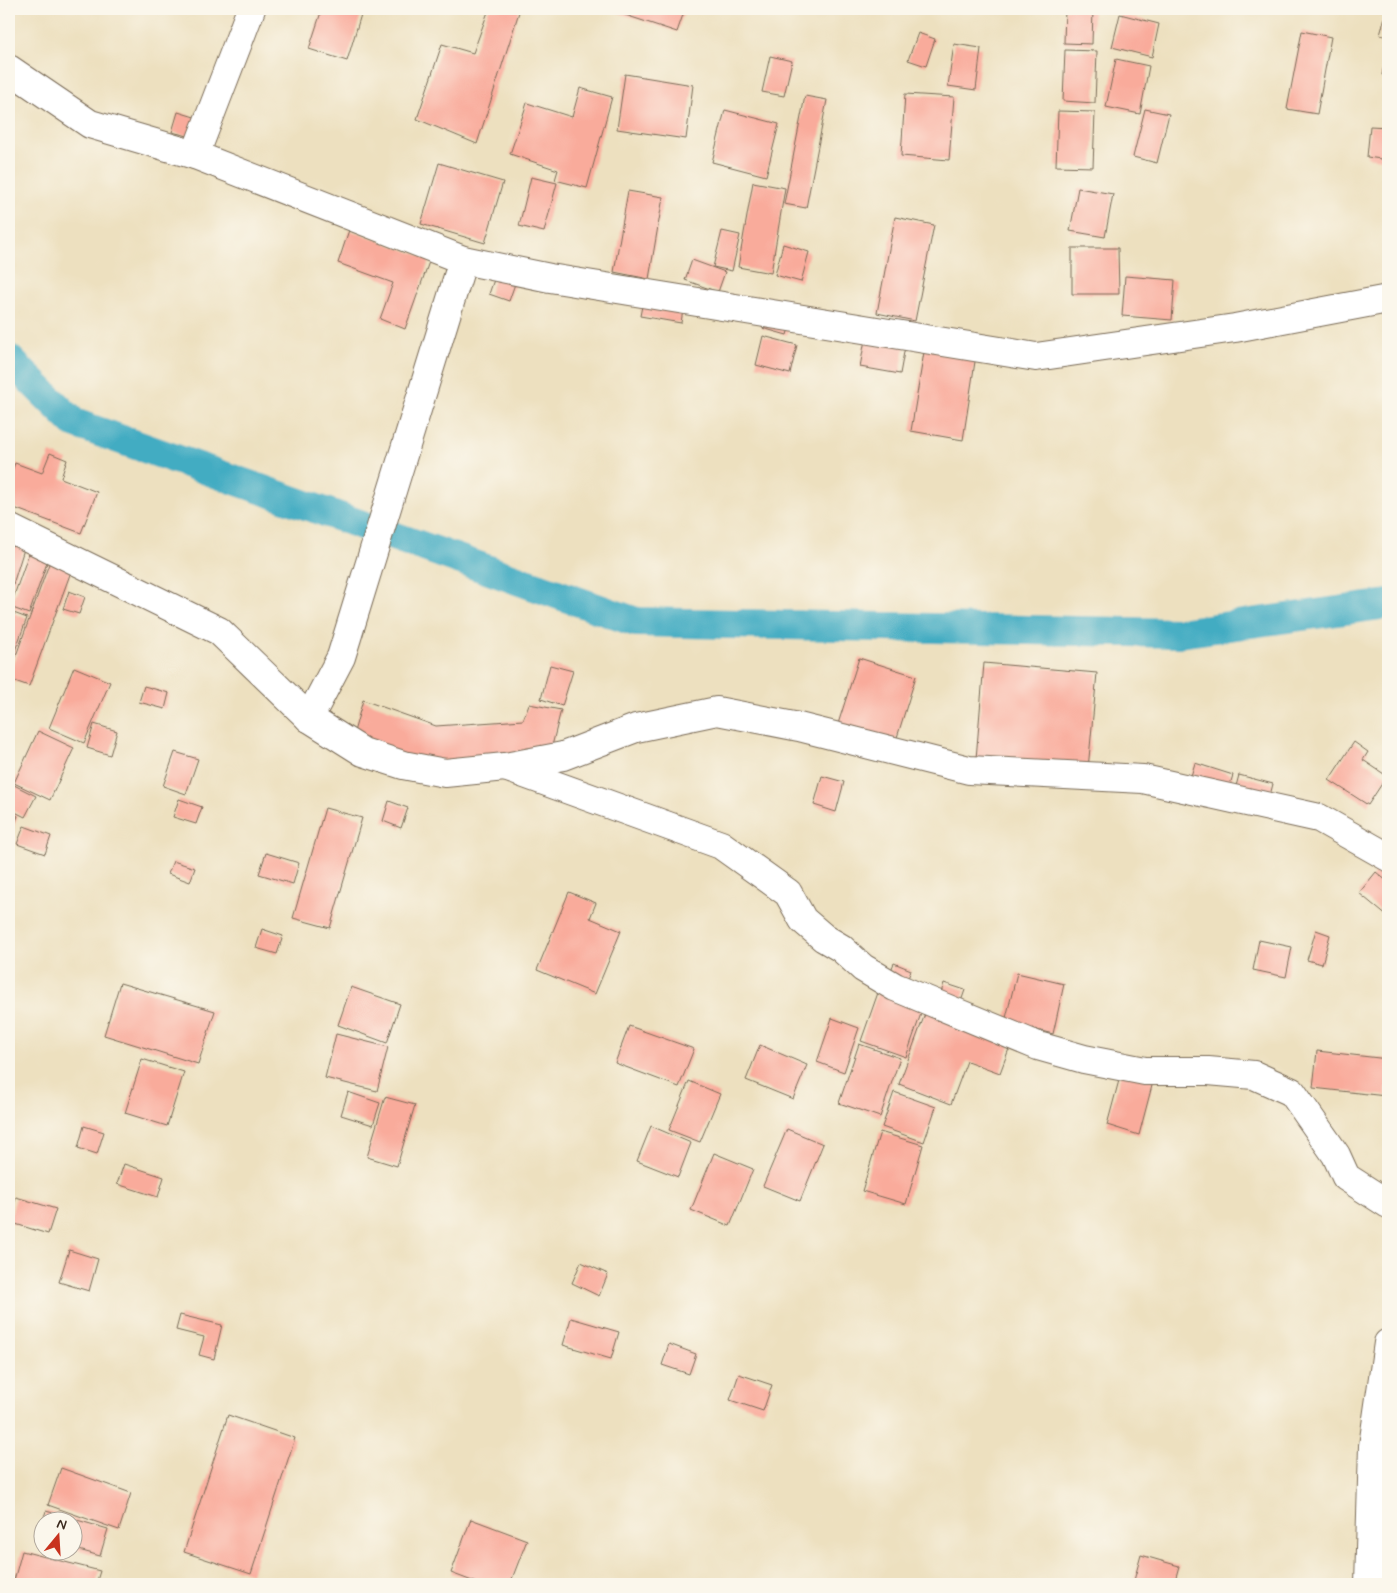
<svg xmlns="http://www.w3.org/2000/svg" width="1397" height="1593" viewBox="0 0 1397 1593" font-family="Mynerve,sans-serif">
<rect width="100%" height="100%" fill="#fbf7ec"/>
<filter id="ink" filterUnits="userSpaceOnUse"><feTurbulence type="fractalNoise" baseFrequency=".02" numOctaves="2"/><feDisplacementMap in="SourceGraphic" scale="10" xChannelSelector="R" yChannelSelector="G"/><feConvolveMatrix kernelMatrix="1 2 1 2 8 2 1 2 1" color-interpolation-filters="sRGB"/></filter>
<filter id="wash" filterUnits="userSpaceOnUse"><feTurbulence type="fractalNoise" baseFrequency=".0096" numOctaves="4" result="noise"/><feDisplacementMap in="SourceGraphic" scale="20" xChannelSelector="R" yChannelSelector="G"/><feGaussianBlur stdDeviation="1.12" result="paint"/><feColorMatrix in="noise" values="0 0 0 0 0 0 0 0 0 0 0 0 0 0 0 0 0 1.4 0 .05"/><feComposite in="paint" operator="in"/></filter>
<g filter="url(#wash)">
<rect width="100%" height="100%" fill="#ede0bf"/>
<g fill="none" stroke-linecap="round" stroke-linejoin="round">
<polyline stroke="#42acc2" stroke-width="30" points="9,359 74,423 636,622 1179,633 1388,604"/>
</g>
<g id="blocks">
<g fill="#f9ab9b">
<polygon points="322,9 356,9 362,11 347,61 309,49"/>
<polygon points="489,9 520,9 477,144 417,119 442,44 473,53"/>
<polygon points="607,9 685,9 677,32"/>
<polygon points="1065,9 1093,9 1092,44 1064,43"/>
<polygon points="1120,14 1159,24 1152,57 1112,47"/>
<polygon points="1385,17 1388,17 1388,37 1380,35"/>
<polygon points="1302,31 1331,37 1317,114 1287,109"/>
<polygon points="918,33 935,39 926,66 908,60"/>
<polygon points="954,44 981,48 976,90 948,86"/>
<polygon points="1065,50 1097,51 1095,103 1063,101"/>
<polygon points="1387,51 1388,51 1388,77 1382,75"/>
<polygon points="770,56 792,61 784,96 762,92"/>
<polygon points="1116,59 1149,66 1140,114 1106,107"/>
<polygon points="625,74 693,85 686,139 617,129"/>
<polygon points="580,88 612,97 587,188 555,180 558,170 510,154 527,103 572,117"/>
<polygon points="905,94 954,97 949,160 901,156"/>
<polygon points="805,96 827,100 806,208 784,204"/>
<polygon points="1145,109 1169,114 1157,163 1133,157"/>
<polygon points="725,110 779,124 766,176 712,162"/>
<polygon points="1058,111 1095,112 1093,167 1056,166"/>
<polygon points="178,112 201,119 196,138 172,132"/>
<polygon points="1370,126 1388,127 1388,160 1367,157"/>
<polygon points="439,163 503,182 485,243 421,224"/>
<polygon points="531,177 557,183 544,232 519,226"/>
<polygon points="753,182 785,188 771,273 738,267"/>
<polygon points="1078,188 1113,194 1105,237 1070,231"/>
<polygon points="628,191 663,197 649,279 614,272"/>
<polygon points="895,217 934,225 915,321 877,313"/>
<polygon points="349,230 430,259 405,329 380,319 393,283 338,263"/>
<polygon points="722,231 740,235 732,271 713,267"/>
<polygon points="783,244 809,252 801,282 775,275"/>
<polygon points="1072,248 1118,248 1119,294 1072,294"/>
<polygon points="692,260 725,272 718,292 685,280"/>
<polygon points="497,271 517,278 509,301 489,294"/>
<polygon points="1125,276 1175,280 1172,320 1122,316"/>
<polygon points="644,296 684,303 681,323 640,316"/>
<polygon points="766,314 791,321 787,335 762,328"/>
<polygon points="866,334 906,341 900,374 860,367"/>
<polygon points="763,336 797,345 790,374 756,365"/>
<polygon points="925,346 976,355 963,440 911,431"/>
<polygon points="50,453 67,460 61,478 97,492 81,533 9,506 9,479 15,463 42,473"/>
<polygon points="9,545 24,549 9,597"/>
<polygon points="30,550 49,557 29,614 10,607"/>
<polygon points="50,561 72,569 29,686 9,679 9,675"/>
<polygon points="69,591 85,597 79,614 63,609"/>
<polygon points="11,612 27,618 9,667 9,617"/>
<polygon points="859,658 916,676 895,744 837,727"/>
<polygon points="984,663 1097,673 1088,769 976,759"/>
<polygon points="550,665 573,671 562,706 541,699"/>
<polygon points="74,667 110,682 84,743 49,728"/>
<polygon points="144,686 169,693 165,709 139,702"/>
<polygon points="363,700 436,726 523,720 529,704 561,710 550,754 424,763 352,739"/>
<polygon points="94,724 117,731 110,755 87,748"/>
<polygon points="38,731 74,748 50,800 14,783"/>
<polygon points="1354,742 1368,752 1363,760 1387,776 1368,805 1329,780"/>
<polygon points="175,752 198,759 186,794 163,786"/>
<polygon points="1195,763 1233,775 1229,788 1191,776"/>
<polygon points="1239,775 1273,784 1269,799 1235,790"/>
<polygon points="822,776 844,782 836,812 814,805"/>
<polygon points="14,785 36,796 25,817 9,809 9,795"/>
<polygon points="179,799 202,807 196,824 173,817"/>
<polygon points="389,801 408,808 401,828 383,821"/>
<polygon points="325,808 362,818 330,928 293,918"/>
<polygon points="9,812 18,816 9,838"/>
<polygon points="24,826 51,836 45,854 17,844"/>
<polygon points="266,853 299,863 293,884 259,874"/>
<polygon points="173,861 195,868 190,882 168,874"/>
<polygon points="1376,872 1388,882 1388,917 1359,893"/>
<polygon points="569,892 596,903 590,918 621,931 595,994 537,970"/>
<polygon points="262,929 283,936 277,954 256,948"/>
<polygon points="1316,930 1330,935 1322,964 1307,960"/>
<polygon points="1259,940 1292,947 1286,977 1253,970"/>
<polygon points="894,963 911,970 905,987 887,980"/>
<polygon points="1017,973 1064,984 1053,1034 1005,1022"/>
<polygon points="120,983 215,1011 198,1064 104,1035"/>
<polygon points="944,983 965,990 958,1010 938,1003"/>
<polygon points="351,987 400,1004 387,1043 338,1025"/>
<polygon points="880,987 925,1002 906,1057 861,1041"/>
<polygon points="928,1006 1013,1038 1000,1073 967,1061 951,1104 899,1084"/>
<polygon points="832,1018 859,1028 844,1072 817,1062"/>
<polygon points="629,1026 694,1049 679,1087 615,1063"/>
<polygon points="336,1034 388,1047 377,1091 325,1078"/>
<polygon points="859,1044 900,1058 880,1117 839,1103"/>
<polygon points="760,1045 807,1065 793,1099 746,1080"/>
<polygon points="1317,1051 1388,1059 1386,1096 1313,1088"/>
<polygon points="142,1059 184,1072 167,1126 125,1113"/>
<polygon points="1122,1069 1154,1078 1139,1135 1107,1125"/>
<polygon points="689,1081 720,1094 700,1142 669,1130"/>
<polygon points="348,1092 380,1103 373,1125 341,1115"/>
<polygon points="894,1092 936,1107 924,1142 882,1127"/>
<polygon points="385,1097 415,1105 397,1166 367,1157"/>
<polygon points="84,1126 104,1132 97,1154 78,1148"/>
<polygon points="651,1126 691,1143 678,1177 637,1161"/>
<polygon points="787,1129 823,1144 800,1201 763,1186"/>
<polygon points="880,1132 923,1145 906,1204 862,1191"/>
<polygon points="714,1153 753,1169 730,1226 691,1210"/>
<polygon points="124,1164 164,1177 158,1197 117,1184"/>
<polygon points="16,1197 56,1209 48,1234 9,1222"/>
<polygon points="69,1250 98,1259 89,1291 59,1282"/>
<polygon points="581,1262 608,1274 599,1296 572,1283"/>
<polygon points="180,1315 222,1325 214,1359 199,1355 204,1337 176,1330"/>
<polygon points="571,1318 619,1332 611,1359 563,1345"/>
<polygon points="669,1344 696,1354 689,1374 662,1365"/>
<polygon points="739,1374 772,1385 763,1411 730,1400"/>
<polygon points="228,1415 295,1438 251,1574 184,1552"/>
<polygon points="61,1468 131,1493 119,1530 48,1505"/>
<polygon points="46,1511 108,1529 100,1556 72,1548 72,1520 43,1520"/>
<polygon points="471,1519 527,1540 510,1584 480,1584 451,1573"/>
<polygon points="22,1551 100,1571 96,1584 13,1584"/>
<polygon points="1141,1555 1179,1566 1174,1584 1133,1584"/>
</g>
</g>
</g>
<g filter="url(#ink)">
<use href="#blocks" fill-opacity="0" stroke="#796a56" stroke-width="1"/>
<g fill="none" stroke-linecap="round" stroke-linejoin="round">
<defs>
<g id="minor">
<polyline points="9,69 90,124 195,155 463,260 550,278 1036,357 1235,328 1388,299"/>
<polyline points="195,155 251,9"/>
<polyline points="309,718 341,657 463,260"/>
<polyline points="505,767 721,845 788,893 803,920 824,938 841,948 863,968 895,987 1038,1046 1084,1059 1145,1071 1208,1071 1254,1075 1292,1092 1336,1155 1346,1177 1388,1204"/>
<polyline points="1369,1584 1373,1446 1388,1343"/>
</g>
<polyline id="tertiary" points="9,528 219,631 309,718 363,752 403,765 445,773 505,767 563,756 636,728 717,711 799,727 969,770 1143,779 1319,818 1388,857"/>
</defs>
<use href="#minor" stroke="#796a56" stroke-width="30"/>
<use href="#tertiary" stroke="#796a56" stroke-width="30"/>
<use href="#minor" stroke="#fff" stroke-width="28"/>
<use href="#tertiary" stroke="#fff" stroke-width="28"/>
</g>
</g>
<rect width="1397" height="1593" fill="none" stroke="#fbf7ec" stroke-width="30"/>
<g transform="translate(58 1536) rotate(18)"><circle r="24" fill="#fbf7ec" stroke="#aea59a"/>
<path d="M0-4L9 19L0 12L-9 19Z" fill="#c8321e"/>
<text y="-8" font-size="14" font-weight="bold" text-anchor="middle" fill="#3b2a1e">N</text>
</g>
</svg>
